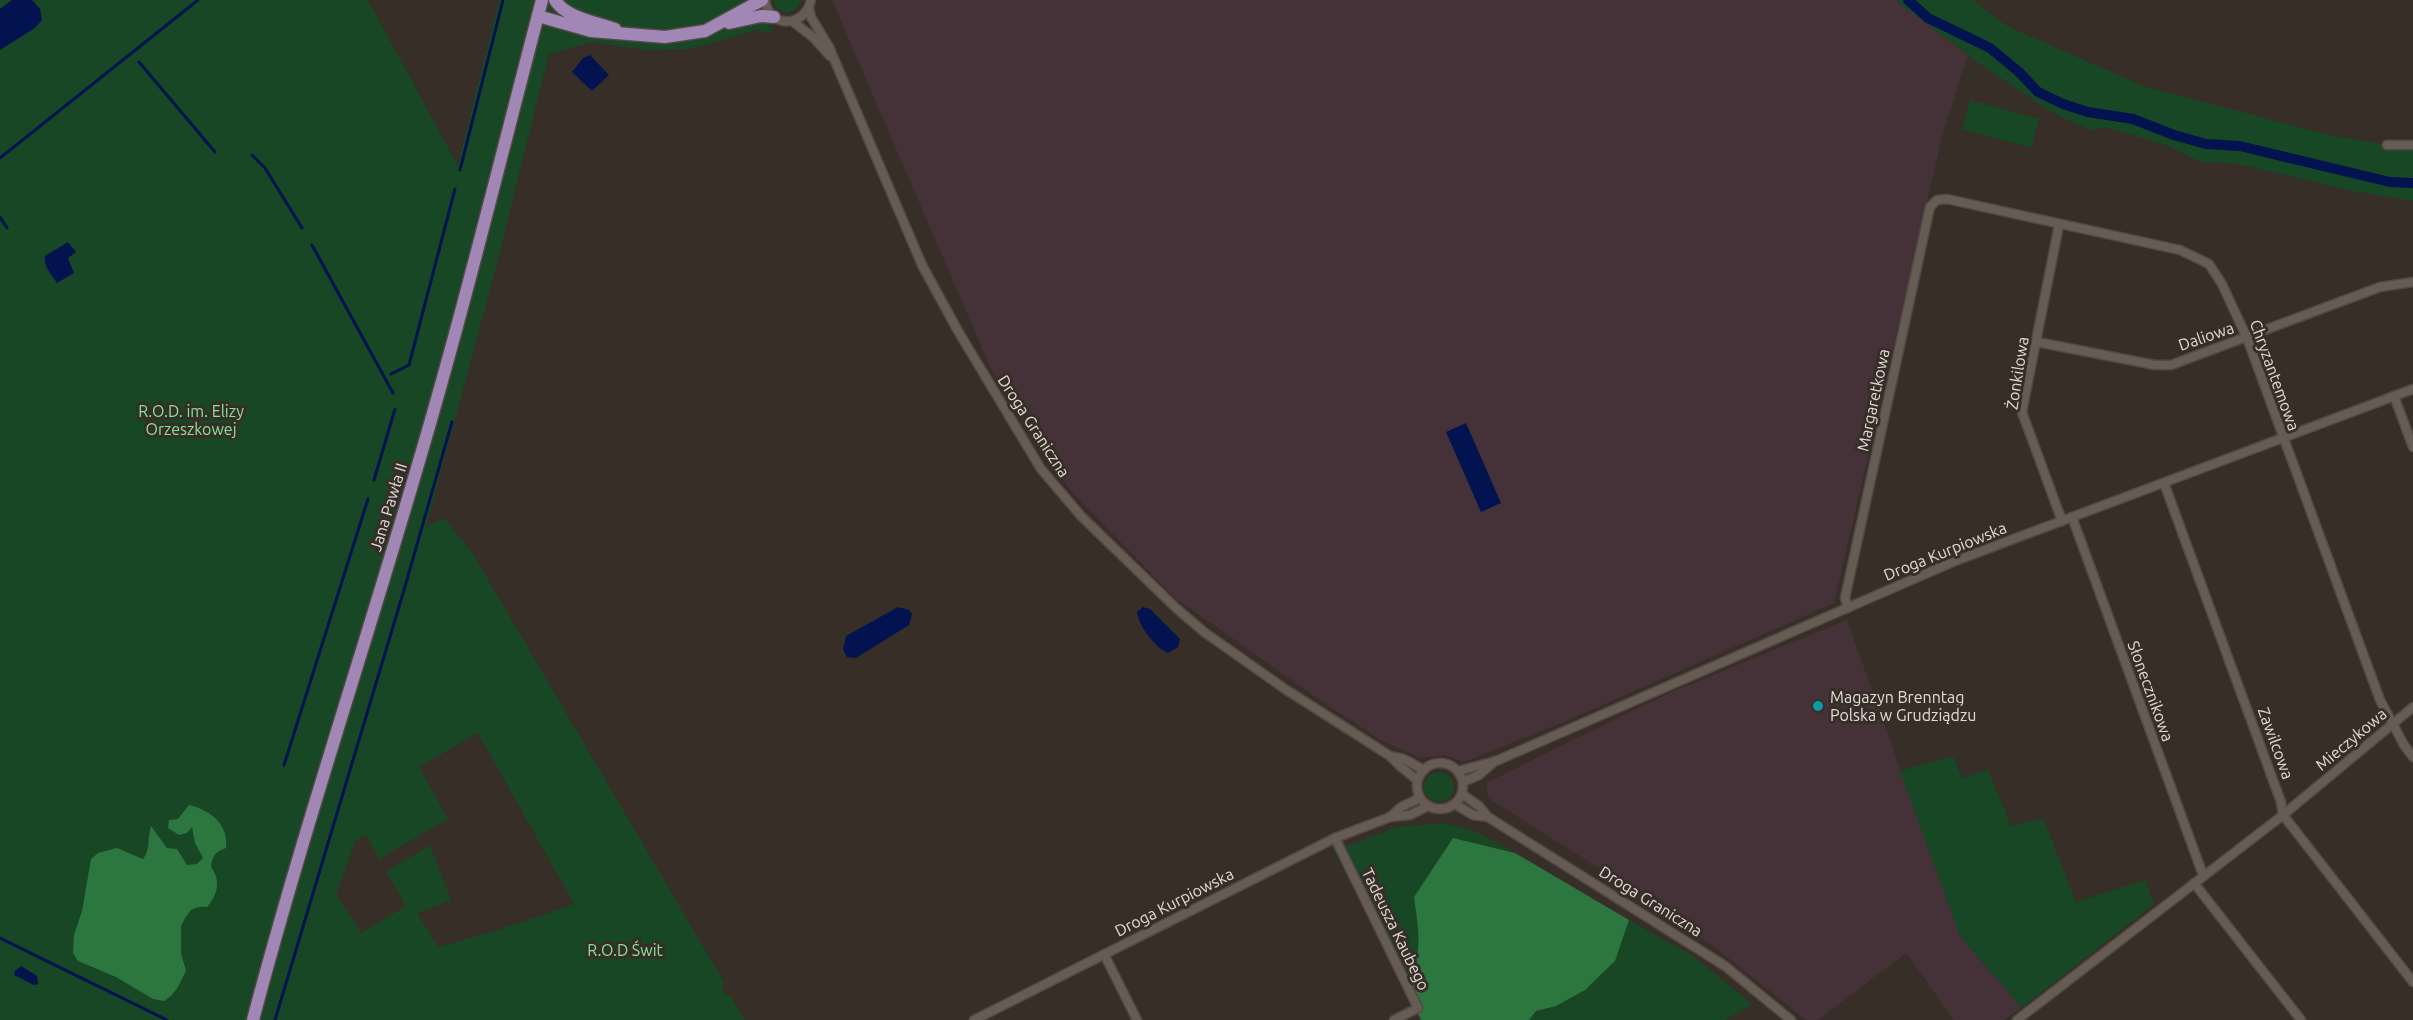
<svg xmlns="http://www.w3.org/2000/svg" width="2413" height="1020" viewBox="0 0 2413 1020" font-family="Ubuntu,sans-serif">
<rect width="100%" height="100%" fill="#372e27"/>
<g fill="#453238">
<polygon points="832,0 1895,0 1968,55 1943,133 1834,603 1566,721 1464,762 1445,755 1420,758 1381,740 1314,696 1174,597 1073,493 1049,462 991,369"/>
<polygon points="1847,620 1960,936 2022,1008 2004,1020 1954,1020 1906,953 1818,1020 1806,1020 1717,949 1626,885 1488,798 1486,783 1667,694"/>
</g>
<g fill="#174724" fill-rule="evenodd">
<path d="M0,0H368L458,166L499,0H761L773,33L756,30L692,49L646,50L592,42L549,54L495,271L426,527L444,518L472,552L725,984L722,987L725,994L730,995L745,1020H0ZM478,733L574,904L504,928L439,947L417,913L451,900L430,845L386,872L406,906L361,933L336,894L356,840L366,835L379,859L448,819L419,767Z"/>
<polygon points="773,0 801,0 797,9 787,13 777,9"/>
<polygon points="1895,0 1973,0 2007,26 2143,86 2333,136 2413,149 2413,201 2353,191 2234,163 2201,162 2171,147 2105,127 2090,130 2053,113 1981,65"/>
<polygon points="1970,100 2039,119 2031,148 1962,129"/>
<polygon points="1953,756 1962,778 1988,770 2011,826 2043,818 2076,902 2145,880 2154,904 2022,1008 1960,936 1900,771"/>
<circle cx="1439" cy="787" r="15"/>
<path d="M1445,823L1475,831L1515,853L1453,838L1414,897C1419,935 1424,953 1404,987L1334,851L1397,827Z"/>
<polygon points="1629,920 1693,956 1752,1004 1725,1020 1529,1020 1536,1011 1556,1006 1585,990 1615,961"/>
</g>
<g fill="#2c7640">
<path d="M189,805C210,810 229,824 226,848C215,852 212,856 211,867C221,880 218,895 207,907H198L191,910L185,918L181,926V953L186,971L178,987L171,996L164,1001L153,999L116,977L78,961L73,953L74,935L82,911L91,859L98,853L117,848L143,859C151,849 147,838 151,826L167,848L177,849L187,865L197,864L203,858L195,843L192,827L187,833L179,835L168,828L169,820L178,819Z"/>
<path d="M1453,838L1515,853L1629,920L1615,961L1585,990L1556,1006L1536,1011L1529,1020H1421L1404,987C1424,953 1419,935 1414,897Z"/>
</g>
<g fill="#02134f">
<polygon points="12,0 32,0 40,9 42,20 35,28 0,50 0,9"/>
<polygon points="590,55 609,75 592,91 572,72 583,58"/>
<path d="M68,242L76,252L68,258L74,273L57,283C52,275 43,266 45,256Z"/>
<polygon points="1466,423 1501,503 1481,512 1446,432"/>
<polygon points="898,607 909,610 912,614 909,625 856,658 847,657 843,649 846,636"/>
<path d="M1143,607L1150,609L1180,639L1178,647L1168,653C1156,649 1138,625 1137,612Z"/>
<polygon points="21,966 37,976 38,984 34,985 14,975 15,971"/>
</g>
<g fill="none" stroke-linecap="round" stroke-linejoin="round">
<g stroke="#02134f" stroke-width="3">
<polyline points="139,62 215,152"/>
<polyline points="252,155 265,168 302,228"/>
<polyline points="0,158 198,0"/>
<polyline points="460,170 503,0"/>
<polyline points="0,217 7,228"/>
<polyline points="312,245 393,393"/>
<polyline points="391,374 409,365 455,189"/>
<polyline points="374,480 395,409"/>
<polyline points="284,765 368,499"/>
<polyline points="0,938 167,1020"/>
<polyline points="275,1020 404,590 452,422"/>
</g>
<polyline stroke="#02134f" stroke-width="10" points="1908,0 1928,18 1990,48 2019,72 2038,92 2063,104 2088,112 2133,119 2174,135 2206,144 2240,146 2390,182 2413,183"/>
<defs>
<g id="street">
<path d="M765,0C769,29 805,28 811,0"/>
<polyline points="809,8 811,17 829,47 922,265 958,331 1041,469 1081,516 1176,608 1204,632 1285,689 1390,756 1400,766 1417,780"/>
<polyline points="792,21 814,38 830,56"/>
<polyline points="2387,145 2413,145"/>
<polyline points="2059,225 2022,412 2062,521"/>
<polyline points="2037,342 2155,365 2171,365 2380,287 2413,282"/>
<polyline points="2394,396 2413,447"/>
<polyline points="2164,483 2281,802 2283,815 2413,982"/>
<polyline points="2072,517 2203,875"/>
<polyline points="1848,608 1845,598 1930,207 1937,200 1947,199 2180,250 2209,264 2222,284 2247,338 2380,700 2404,745 2413,757"/>
<polyline points="1390,756 1404,759 1424,770"/>
<circle cx="1440" cy="786" r="23"/>
<polyline points="1458,771 1496,761 1955,561 2413,389"/>
<polyline points="1463,782 1479,775 1495,761"/>
<polyline points="1462,794 1479,806 1488,817 1725,966 1791,1020"/>
<polyline points="1455,804 1473,815 1488,817"/>
<polyline points="1390,817 1401,807 1420,798"/>
<polyline points="1335,838 1418,1008 1394,1020"/>
<polyline points="2194,883 2301,1020"/>
<polyline points="1104,954 1137,1020"/>
<polyline points="974,1020 1335,838 1390,817 1410,815 1428,806"/>
<polyline points="2017,1020 2283,815 2413,707"/>
</g>
<g id="primary">
<path d="M555,0C566,18 596,22 615,29"/>
<polyline points="538,16 591,31 665,37 705,31 762,0"/>
<polyline points="729,23 761,16 774,17"/>
<path d="M253,1020C302,834 363,653 417,468C463,313 501,156 542,0"/>
</g>
</defs>
<use href="#street" stroke="#524944" stroke-width="11"/>
<use href="#primary" stroke="#524944" stroke-width="15"/>
<use href="#street" stroke="#665c54" stroke-width="8"/>
<use href="#primary" stroke="#a187b5" stroke-width="12"/>
</g>
<circle fill="#0f9aa8" stroke="#372e27" stroke-width="2" cx="1818" cy="706" r="6"/>
<g text-anchor="middle" stroke-width="6" stroke-linejoin="round" paint-order="stroke">
<g font-size="16" fill="#e2dcd8" stroke="#372e27">
<text transform="translate(2206 336) rotate(-19)" y="6">Daliowa</text>
<text transform="translate(2017 373) rotate(-81)" y="6">Żonkilowa</text>
<text transform="translate(2275 375) rotate(70)" y="6">Chryzantemowa</text>
<text transform="translate(1873 400) rotate(-78)" y="6">Margaretkowa</text>
<text transform="translate(1034 426) rotate(57)" y="6">Droga Graniczna</text>
<text transform="translate(388 507) rotate(-73)" y="6">Jana Pawła II</text>
<text transform="translate(1945 551) rotate(-22)" y="6">Droga Kurpiowska</text>
<text transform="translate(2151 691) rotate(70)" y="6">Słonecznikowa</text>
<text transform="translate(2351 739) rotate(-40)" y="6">Mieczykowa</text>
<text transform="translate(2276 743) rotate(70)" y="6">Zawilcowa</text>
<text transform="translate(1651 901) rotate(32)" y="6">Droga Graniczna</text>
<text transform="translate(1174 902) rotate(-27)" y="6">Droga Kurpiowska</text>
<text transform="translate(1396 929) rotate(64)" y="6">Tadeusza Kaubego</text>
</g>
<g font-size="16" fill="#84e698" stroke="#372e27">
<text x="191" y="417">R.O.D. im. Elizy<tspan x="191" dy="18">Orzeszkowej</tspan></text>
<text x="625" y="956">R.O.D Świt</text>
</g>
<g font-size="16" fill="#e2dcd8" stroke="#372e27" text-anchor="start">
<text x="1830" y="703">Magazyn Brenntag<tspan x="1830" dy="18">Polska w Grudziądzu</tspan></text>
</g>
</g>
</svg>
